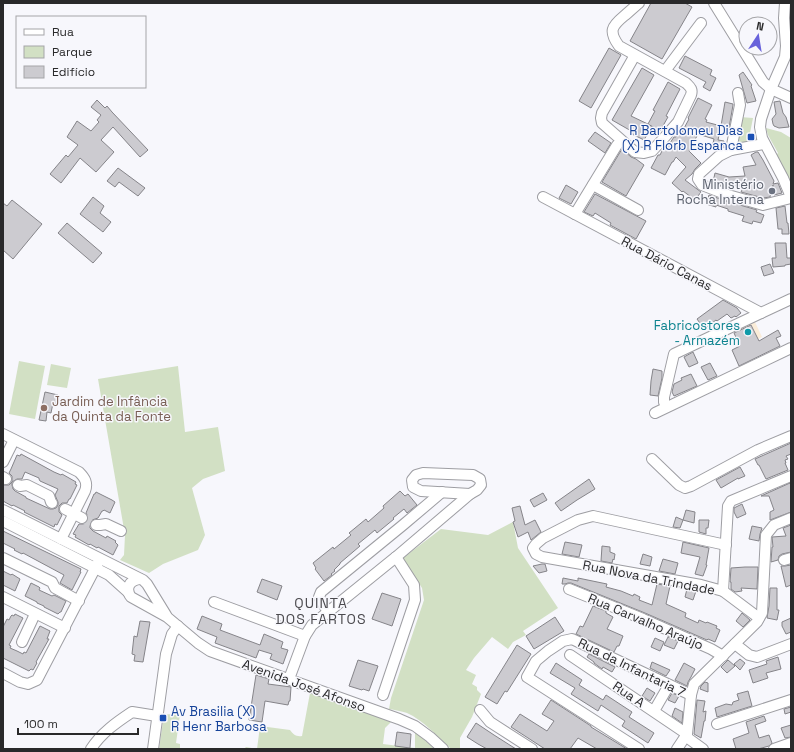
<svg xmlns="http://www.w3.org/2000/svg" width="794" height="752" viewBox="0 0 794 752" font-family="'Space Grotesk',sans-serif">
<rect width="100%" height="100%" fill="#f7f7fc"/>
<polygon fill="#faecd8" points="755,322 762,337 747,345 739,329"/>
<g fill="#d2e0c4">
<polygon points="740,117 753,118 748,143 738,145 736,143"/>
<polygon points="766,128 781,132 791,138 791,185 776,155 778,153 768,135"/>
<polygon points="19,361 45,366 35,419 9,414"/>
<polygon points="51,364 71,368 67,388 47,385"/>
<polygon points="178,366 185,432 218,427 225,471 203,479 192,488 205,535 198,550 163,564 149,573 120,560 124,555 125,535 98,379"/>
<path d="M513,522L518,548L558,608L523,631L526,635L513,642L508,649L492,637L474,658L466,670L476,675L472,684L477,687V690L481,694L472,717L460,738V749H451C438,737 423,720 407,713C401,711 395,710 389,709L391,698L424,600L422,588L403,558L441,529L488,535Z"/>
<path d="M310,693L392,721L385,728L383,744L415,748V730L434,749H244L246,747L257,749L260,726L290,730C293,734 296,737 302,736Z"/>
<polygon points="164,714 180,715 176,743 180,744 180,749 159,749"/>
</g>
<g fill="#cccbd0" stroke="#858489" fill-rule="evenodd">
<polygon points="651,3 685,3 692,7 662,59 630,41"/>
<polygon points="609,48 621,55 591,108 579,101"/>
<polygon points="685,56 712,70 710,75 716,78 710,91 703,87 706,82 679,68"/>
<polygon points="642,68 654,75 631,116 652,126 644,140 632,134 633,132 612,120"/>
<polygon points="743,72 752,85 751,86 756,101 747,103 739,75"/>
<polygon points="668,82 680,89 666,116 668,117 660,131 648,124 655,111 653,110"/>
<polygon points="698,98 712,105 705,119 707,120 706,122 721,126 718,140 724,141 723,147 718,149 712,148 714,139 698,134 689,151 701,163 695,169 692,174 685,180 701,192 695,200 683,191 682,192 672,183 686,167 676,157 673,162 672,162 665,175 651,168 658,155 660,155 663,149 665,149 669,142 670,143 674,137 676,137 679,130 682,132 689,119 688,118"/>
<polygon points="97,100 105,108 107,106 112,112 148,150 140,157 113,127 101,140 114,152 96,172 80,158 61,183 50,174 66,155 68,157 78,145 67,137 77,121 91,131 99,122 97,120 101,115 91,107"/>
<polygon points="780,101 783,113 786,117 789,127 779,128 774,126 773,124 772,119 776,114 774,102"/>
<polygon points="725,102 733,104 733,105 729,128 721,126"/>
<polygon points="595,132 611,143 605,153 588,141"/>
<polygon points="622,149 631,157 636,159 644,165 626,196 602,182"/>
<polygon points="756,152 758,152 763,160 774,181 773,184 778,183 782,193 774,195 773,185 770,197 763,198 741,192 743,188 723,182 722,186 713,182 715,173 729,177 745,176 743,167 756,165 751,155"/>
<polygon points="118,168 145,188 138,196 119,182 115,187 107,181"/>
<polygon points="566,185 578,192 571,204 559,198"/>
<polygon points="595,194 646,221 636,239 610,225 611,223 595,213 593,216 584,212"/>
<polygon points="709,195 726,201 757,210 756,212 764,215 761,223 753,221 752,224 742,221 744,216 728,211 728,209 716,205 716,207 706,204"/>
<polygon points="93,197 104,206 100,213 111,222 103,232 80,214"/>
<polygon points="12,200 42,224 13,259 3,250 3,203 7,206"/>
<polygon points="785,206 787,223 788,223 789,234 782,234 782,229 778,229 776,208"/>
<polygon points="67,223 102,253 93,263 58,233"/>
<polygon points="775,243 786,243 787,258 791,258 791,264 785,265 785,266 773,267 772,258 776,258"/>
<polygon points="770,264 774,273 764,276 761,267"/>
<polygon points="723,300 737,308 741,313 736,317 735,316 731,318 727,314 717,321 716,320 704,329 697,319"/>
<polygon points="751,325 759,341 778,330 781,336 776,338 780,346 739,366 732,350 740,346 734,333"/>
<polygon points="693,352 698,363 689,367 684,357"/>
<polygon points="710,363 717,376 708,380 701,367"/>
<polygon points="653,369 662,371 662,378 658,396 650,395 651,381"/>
<polygon points="691,374 697,386 674,396 672,392 674,384 682,380 681,378"/>
<polygon points="45,392 58,395 56,404 53,403 51,413 47,412 46,421 39,420"/>
<polygon points="791,443 791,454 786,456 788,459 785,460 786,463 785,463 788,470 766,479 759,465 758,465 755,459"/>
<path d="M21,454L54,472L61,475L62,474L76,482L75,484L77,485L70,499H69L67,503H62L59,506V512L62,515L57,525L55,524L54,527L24,512L25,511L13,505L12,506L3,501V485H9L12,482V476L9,473L11,469L17,455L20,456ZM25,472L39,478V479L40,481L58,489L55,495L58,502V505L56,508L53,509H50L26,498V497L15,491L13,489L12,485V482L17,479H22Z"/>
<polygon points="740,467 745,476 738,479 738,478 721,488 716,480"/>
<polygon points="589,479 595,489 577,500 561,511 555,503"/>
<polygon points="790,483 791,486 791,512 770,520 770,512 774,510 769,496 761,496"/>
<polygon points="400,491 405,496 408,494 417,505 407,513 404,509 393,518 394,519 377,533 375,530 358,544 360,546 340,563 340,564 334,570 335,571 331,574 332,575 324,581 315,569 316,568 313,563 333,547 334,549 351,535 349,533 366,519 368,522 384,508 383,506"/>
<polygon points="96,492 112,500 115,502 110,513 104,510 103,511 102,511 98,518 92,520 90,525 90,528 93,531 106,538 107,536 116,541 115,542 118,545 113,555 98,547 97,548 90,544 89,545 75,537 76,535 73,534 79,524 85,524 88,521 88,517 86,513 94,494 95,494"/>
<polygon points="543,493 547,500 534,507 530,500"/>
<polygon points="742,504 746,514 737,518 734,512 734,508"/>
<polygon points="520,506 525,525 535,520 541,532 531,540 528,532 518,537 513,522 515,521 512,508"/>
<polygon points="686,510 695,512 694,523 683,520"/>
<polygon points="676,517 683,520 680,528 673,527"/>
<polygon points="699,520 709,520 708,528 706,528 706,534 699,532"/>
<polygon points="791,525 791,552 782,554 779,556 778,560 771,562 772,547 773,547 772,537 786,536 783,528"/>
<polygon points="752,526 762,528 760,534 759,541 749,539"/>
<polygon points="3,531 81,569 80,572 81,572 72,590 60,583 64,575 23,553 22,554 14,550 15,549 3,543"/>
<polygon points="565,542 582,545 579,557 562,554"/>
<polygon points="683,542 709,548 706,565 707,565 703,576 695,574 700,557 681,553"/>
<polygon points="602,546 610,547 610,552 615,554 614,560 613,559 612,563 601,561"/>
<polygon points="643,554 652,557 650,566 640,564"/>
<polygon points="663,559 678,563 675,574 659,571"/>
<polygon points="542,564 545,564 547,571 539,573 533,566"/>
<polygon points="791,565 791,585 786,587 781,566 785,566"/>
<polygon points="745,567 758,567 757,589 741,588 742,591 735,592 731,589 731,582 730,582 731,568"/>
<polygon points="3,571 11,575 12,574 20,579 15,591 3,585"/>
<polygon points="563,578 578,581 578,578 607,584 606,587 621,591 633,596 634,594 640,597 639,600 652,605 657,584 670,586 666,604 686,613 685,617 698,623 699,620 706,623 707,622 717,626 716,628 720,630 715,642 708,639 707,640 645,613 571,583 568,583 565,584 562,584"/>
<polygon points="262,579 282,586 277,600 257,592"/>
<polygon points="31,583 39,587 40,588 39,590 52,596 54,595 66,601 61,612 60,612 58,614 44,607 44,606 37,603 37,602 25,596"/>
<polygon points="770,588 777,588 777,610 779,610 777,620 767,618 769,606"/>
<polygon points="687,589 696,591 693,600 685,597"/>
<polygon points="382,593 401,599 392,626 372,619"/>
<polygon points="593,606 606,611 606,613 613,617 607,629 623,636 619,646 617,646 614,652 576,634 580,626 583,627"/>
<polygon points="742,613 750,620 743,627 736,621"/>
<polygon points="15,614 23,618 9,645 11,646 10,648 17,651 23,654 24,652 26,653 40,626 50,631 47,639 49,639 36,662 37,663 33,670 31,669 29,671 3,658 3,627 7,619 9,620 11,616 12,615 14,616"/>
<polygon points="202,616 222,624 220,630 260,645 264,634 283,642 281,648 288,650 283,664 270,659 272,654 259,650 256,658 215,643 217,637 197,629"/>
<polygon points="555,617 564,631 534,649 526,636"/>
<polygon points="791,618 791,632 786,634 782,626 782,622"/>
<polygon points="140,621 150,622 143,662 134,661 135,655 132,654 134,636 137,637"/>
<polygon points="668,637 678,641 674,649 664,645"/>
<polygon points="655,638 664,642 660,651 651,647"/>
<polygon points="517,645 531,654 507,692 505,691 497,704 485,697"/>
<polygon points="589,654 615,667 612,672 603,667 602,669 594,663 594,662 587,657"/>
<polygon points="778,657 781,669 766,673 768,678 753,683 749,670 767,664 766,661"/>
<polygon points="740,659 745,663 740,670 734,664"/>
<polygon points="358,660 378,666 369,691 363,689 362,690 349,686"/>
<polygon points="728,660 735,666 727,673 721,667"/>
<polygon points="652,662 670,670 666,676 650,668"/>
<polygon points="556,663 582,680 579,685 603,700 606,695 632,712 629,717 654,733 648,743 622,726 625,721 601,705 598,711 571,694 575,688 550,673"/>
<polygon points="684,663 695,669 691,677 688,682 687,686 675,680"/>
<polygon points="256,675 269,679 268,684 291,687 290,701 289,701 288,705 265,701 262,722 249,720"/>
<polygon points="705,682 708,683 708,692 700,689 701,686"/>
<polygon points="647,688 655,693 650,701 642,696"/>
<polygon points="748,691 752,706 717,717 715,708 726,704 732,705 733,702 739,700 737,694"/>
<polygon points="672,693 679,696 675,703 668,700"/>
<polygon points="551,700 591,726 591,727 627,749 597,749 578,738 570,749 545,749 511,727 520,714 547,731 554,721 542,714"/>
<polygon points="697,700 705,701 703,712 706,711 705,721 704,721 701,738 694,734"/>
<polygon points="791,707 791,712 785,714 784,709"/>
<polygon points="675,708 683,712 682,723 672,716"/>
<polygon points="764,716 766,721 755,725 759,738 769,735 772,743 769,746 758,749 736,749 733,739 749,733 746,722"/>
<polygon points="476,723 494,735 516,749 487,749 478,744 467,737"/>
<polygon points="791,725 791,737 785,738 781,728"/>
<polygon points="397,732 411,734 410,748 395,746"/>
</g>
<g fill="none" stroke-linecap="round" stroke-linejoin="round">
<polyline stroke="#ceced2" stroke-width="10" stroke-dasharray="10 5" stroke-linecap="butt" points="82,518 96,525"/>
<defs>
<g id="minor">
<polyline points="714,3 763,82 771,89 791,98"/>
<polyline points="785,3 784,18 786,46 785,57 771,89 761,119 760,127 762,138 783,178 791,197"/>
<path d="M635,55L602,113L601,118L602,123L635,152L644,153L652,151L663,139L678,122L691,95C693,89 690,87 686,83L619,46C608,31 612,26 624,16C629,12 634,7 639,3"/>
<polyline points="665,71 701,23"/>
<polyline points="764,144 731,150 719,156 699,174 698,179 702,185 728,195 763,205 791,198"/>
<polyline points="731,150 740,105 738,93"/>
<polyline points="593,185 638,210"/>
<polyline points="543,197 761,313 791,299"/>
<polyline points="575,214 617,145"/>
<polyline points="666,407 664,402 664,397 674,354 761,313"/>
<polyline points="655,413 791,348"/>
<path d="M3,434L79,472C85,478 88,483 85,491L61,539"/>
<polyline points="652,459 679,485 685,488 691,486 758,450 791,436"/>
<polyline points="3,462 14,440"/>
<polygon points="423,473 473,475 480,479 481,485 477,490 470,494 421,491 413,487 412,480 416,475"/>
<polyline points="3,477 6,479"/>
<polyline points="18,485 20,486 27,485 49,496 51,502 52,503"/>
<polyline points="65,509 82,518"/>
<polyline points="3,510 143,580 147,584 166,615"/>
<polyline points="3,521 109,575 128,592"/>
<polyline points="96,525 100,525 106,524 121,531"/>
<polyline points="726,545 593,516 578,520 543,538 536,544 533,548 536,554 542,557 701,585 723,591 759,618"/>
<polyline points="3,558 52,582 55,588 79,601"/>
<polyline points="784,560 791,558"/>
<path d="M140,579C129,580 125,589 131,597L167,617L198,643L210,651L399,719L415,726L430,737L443,749"/>
<polyline points="569,589 643,619 711,649 723,656"/>
<polyline points="723,591 728,506 731,501 791,476"/>
<polyline points="3,597 65,628"/>
<polyline points="214,602 305,636"/>
<polyline points="328,612 319,597 321,592 403,525 442,492"/>
<polyline points="22,642 35,614"/>
<polyline points="735,644 749,655 757,657 791,644"/>
<polyline points="570,655 687,734"/>
<polyline points="3,673 20,682 28,684 37,680 100,559"/>
<polyline points="289,679 305,636 312,625 396,557 470,494"/>
<polyline points="383,695 415,600 414,585 396,557"/>
<polyline points="480,710 490,722 532,749"/>
<polyline points="654,711 669,685"/>
<polyline points="717,724 791,700"/>
<polyline points="685,736 703,749"/>
<path d="M91,749C101,733 117,722 132,712L157,716"/>
<polyline points="153,749 166,654 172,634 178,626"/>
<polyline points="639,749 527,677 536,661 548,651 563,641 572,639 691,695"/>
<polyline points="677,749 687,734 691,695 694,684 757,622 762,613 766,535 774,525 791,518"/>
<polyline points="774,749 791,743"/>
</g>
</defs>
<use href="#minor" stroke="#9e9ea3" stroke-width="12"/>
<use href="#minor" stroke="#fff" stroke-width="10"/>
</g>
<g fill="#1a4fb4" stroke="#f7f7fc" stroke-width="1.5">
<rect x="747" y="133" width="8" height="8" rx="2"/>
<rect x="159" y="714" width="8" height="8" rx="2"/>
</g>
<circle fill="#6b7280" stroke="#f7f7fc" stroke-width="1.5" cx="772" cy="191" r="4"/>
<circle fill="#0f9aa8" stroke="#f7f7fc" stroke-width="1.5" cx="748" cy="332" r="4"/>
<circle fill="#8d6e63" stroke="#f7f7fc" stroke-width="1.5" cx="44" cy="408" r="4"/>
<g text-anchor="middle" stroke-width="3" stroke-linejoin="round" paint-order="stroke">
<g font-size="13" fill="#164399" stroke="#f7f7fc" text-anchor="end">
<text x="743" y="135">R Bartolomeu Dias<tspan x="743" dy="15">(X) R Florb Espanca</tspan></text>
<text x="171" y="716" text-anchor="start">Av Brasilia (X)<tspan x="171" dy="15">R Henr Barbosa</tspan></text>
</g>
<g font-size="13" fill="#5b616d" stroke="#f7f7fc" text-anchor="end">
<text x="764" y="189">Ministério<tspan x="764" dy="15">Rocha Interna</tspan></text>
</g>
<g font-size="13" fill="#29292a" stroke="#f7f7fc">
<text transform="translate(667 263) rotate(28)" y="5">Rua Dário Canas</text>
<text transform="translate(649 577) rotate(11)" y="5">Rua Nova da Trindade</text>
<text transform="translate(646 621) rotate(23)" y="5">Rua Carvalho Araújo</text>
<text transform="translate(632 667) rotate(26)" y="5">Rua da Infantaria 7</text>
<text transform="translate(304 685) rotate(20)" y="5">Avenida José Afonso</text>
<text transform="translate(629 694) rotate(34)" y="5">Rua A</text>
</g>
<g font-size="13" fill="#0d838f" stroke="#f7f7fc" text-anchor="end">
<text x="740" y="330">Fabricostores<tspan x="740" dy="15">- Armazém</tspan></text>
</g>
<g font-size="13" fill="#785e54" stroke="#f7f7fc" text-anchor="start">
<text x="52" y="406">Jardim de Infância<tspan x="52" dy="15">da Quinta da Fonte</tspan></text>
</g>
<g font-size="14" letter-spacing="1" fill="#4b4a4e" stroke="#f7f7fc">
<text x="321" y="608">QUINTA<tspan x="321" dy="16">DOS FARTOS</tspan></text>
</g>
</g>
<rect width="794" height="752" fill="none" stroke="#29292a" stroke-width="8"/>
<rect x="16" y="16" width="130" height="72" fill="#f7f7fc" stroke="#a5a5a8"/>
<rect x="24" y="29" width="20" height="6" fill="#ffffff" stroke="#a5a5a8"/>
<text x="52" y="36" font-size="12" fill="#29292a">Rua</text>
<rect x="24" y="46" width="20" height="12" fill="#d2e0c4" stroke="#a5a5a8"/>
<text x="52" y="56" font-size="12" fill="#29292a">Parque</text>
<rect x="24" y="66" width="20" height="12" fill="#cccbd0" stroke="#a5a5a8"/>
<text x="52" y="76" font-size="12" fill="#29292a">Edifício</text>
<g transform="translate(758 36) rotate(12)"><circle r="19" fill="#f7f7fc" stroke="#a5a5a8"/>
<path d="M0-3L7 15L0 10L-7 15Z" fill="#6862db"/>
<text y="-6" font-size="11" font-weight="bold" text-anchor="middle" fill="#29292a">N</text>
</g>
<path d="M18 728v6h120v-6" fill="none" stroke="#29292a" stroke-width="2"/>
<text x="24" y="728" font-size="12" fill="#29292a" stroke="#f7f7fc" stroke-width="3" paint-order="stroke">100 m</text>
</svg>
